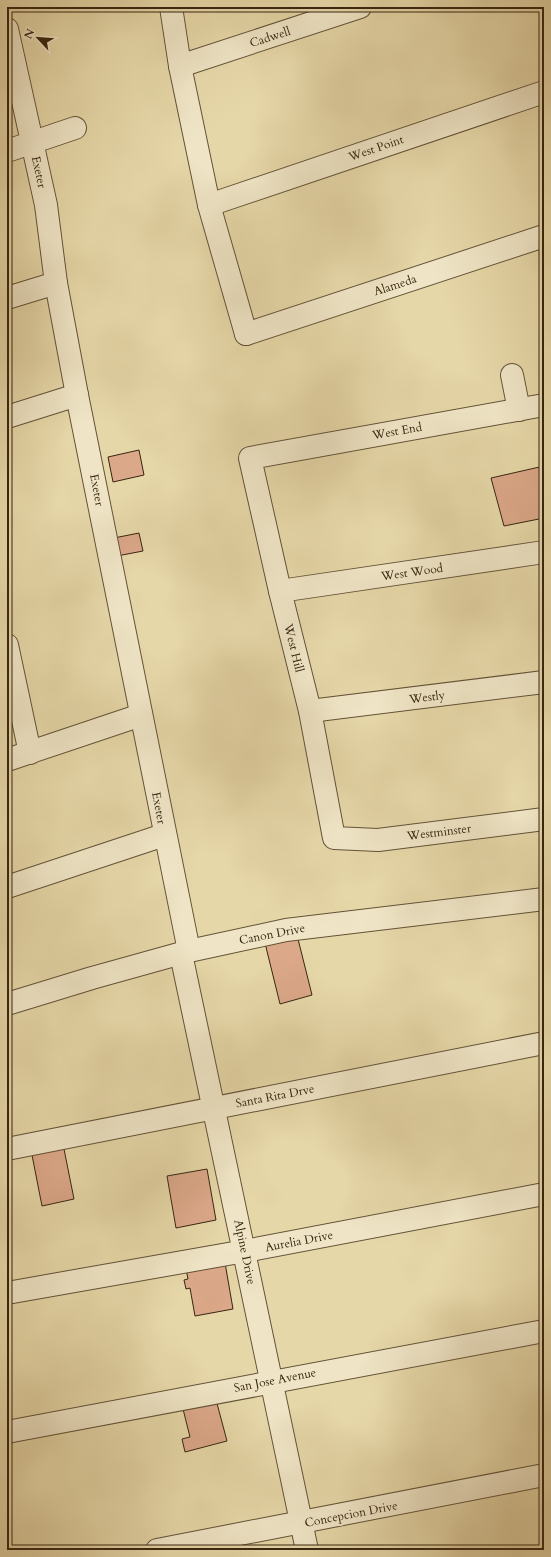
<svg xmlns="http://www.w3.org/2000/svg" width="551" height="1557" viewBox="0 0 551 1557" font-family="Cardo,serif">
<rect width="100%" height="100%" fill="#e6d7a8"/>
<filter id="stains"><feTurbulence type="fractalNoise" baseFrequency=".005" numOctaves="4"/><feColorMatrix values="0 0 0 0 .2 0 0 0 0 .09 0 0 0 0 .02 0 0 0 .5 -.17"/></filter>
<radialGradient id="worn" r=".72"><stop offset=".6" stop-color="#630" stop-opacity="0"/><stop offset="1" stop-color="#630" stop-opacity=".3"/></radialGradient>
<g fill="#dba889" stroke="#372511">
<polygon points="139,450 144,475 113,482 108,457"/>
<polygon points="544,466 544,518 504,526 491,478"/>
<polygon points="139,533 143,551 117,556 114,538"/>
<polygon points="296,931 312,995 280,1004 264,939"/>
<polygon points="63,1144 74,1199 42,1206 31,1150"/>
<polygon points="207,1169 216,1220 176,1228 167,1176"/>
<polygon points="224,1257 233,1309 195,1316 190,1288 186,1289 184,1280 188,1279 185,1264"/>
<polygon points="215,1396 227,1441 185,1452 182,1439 190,1437 182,1405"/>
</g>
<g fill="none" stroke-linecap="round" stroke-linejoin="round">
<defs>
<g id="minor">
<polyline points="171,7 180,66 209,205 246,334"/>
<polyline points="7,29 46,205 56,283 77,395 189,951"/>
<polyline points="180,66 360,7"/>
<polyline points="7,151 75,128"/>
<polyline points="209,205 544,92"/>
<polyline points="7,298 56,283"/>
<polyline points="246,334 544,236"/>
<polyline points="512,375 519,410"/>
<polyline points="544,405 250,458 280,591 310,711 334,838 378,840 544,819"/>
<polyline points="7,417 77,395"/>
<polyline points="280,591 544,552"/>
<polyline points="7,645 30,753"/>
<polyline points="310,711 544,682"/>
<polyline points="7,760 141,715"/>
<polyline points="7,887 164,835"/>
<polyline points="181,954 307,1550"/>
<polyline points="7,1004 92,978 189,951 286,930 544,899"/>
<polyline points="7,1149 544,1043"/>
<polyline points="7,1293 245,1251 544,1194"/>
<polyline points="7,1432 544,1331"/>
<polyline points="157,1550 544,1475"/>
</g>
</defs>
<use href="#minor" stroke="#635237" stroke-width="24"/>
<use href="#minor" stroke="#efe5c6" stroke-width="22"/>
</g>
<g text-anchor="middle" stroke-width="4" stroke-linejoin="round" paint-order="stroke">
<g font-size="12" fill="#372511" stroke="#efe5c6">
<text transform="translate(270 37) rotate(-18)" y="4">Cadwell</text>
<text transform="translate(376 148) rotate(-19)" y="4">West Point</text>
<text transform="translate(39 172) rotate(78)" y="4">Exeter</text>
<text transform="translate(395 285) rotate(-18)" y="4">Alameda</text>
<text transform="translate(397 431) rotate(-10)" y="4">West End</text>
<text transform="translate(97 490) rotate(79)" y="4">Exeter</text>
<text transform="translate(412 572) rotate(-8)" y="4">West Wood</text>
<text transform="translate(294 648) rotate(76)" y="4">West Hill</text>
<text transform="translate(427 697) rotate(-7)" y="4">Westly</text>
<text transform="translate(159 808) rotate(79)" y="4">Exeter</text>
<text transform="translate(439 832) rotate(-7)" y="4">Westminster</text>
<text transform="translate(272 934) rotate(-11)" y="4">Canon Drive</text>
<text transform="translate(275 1096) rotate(-11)" y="4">Santa Rita Drve</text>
<text transform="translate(299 1241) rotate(-11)" y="4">Aurelia Drive</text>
<text transform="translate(245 1252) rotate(78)" y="4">Alpine Drive</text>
<text transform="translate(275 1380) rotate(-11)" y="4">San Jose Avenue</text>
<text transform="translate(351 1514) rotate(-11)" y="4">Concepcion Drive</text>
</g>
</g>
<rect width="551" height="1557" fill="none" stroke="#e6d7a8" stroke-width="24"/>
<rect x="8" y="8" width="535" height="1541" fill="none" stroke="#372511" stroke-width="2"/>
<rect x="12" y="12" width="527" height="1533" fill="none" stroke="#372511"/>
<g transform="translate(38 38) rotate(296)" stroke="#efe5c6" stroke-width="3" paint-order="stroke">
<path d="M0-3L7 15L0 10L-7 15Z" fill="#372511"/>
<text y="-6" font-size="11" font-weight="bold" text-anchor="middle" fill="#372511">N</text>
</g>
<rect width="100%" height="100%" filter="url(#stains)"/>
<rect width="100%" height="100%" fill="url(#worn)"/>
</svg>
